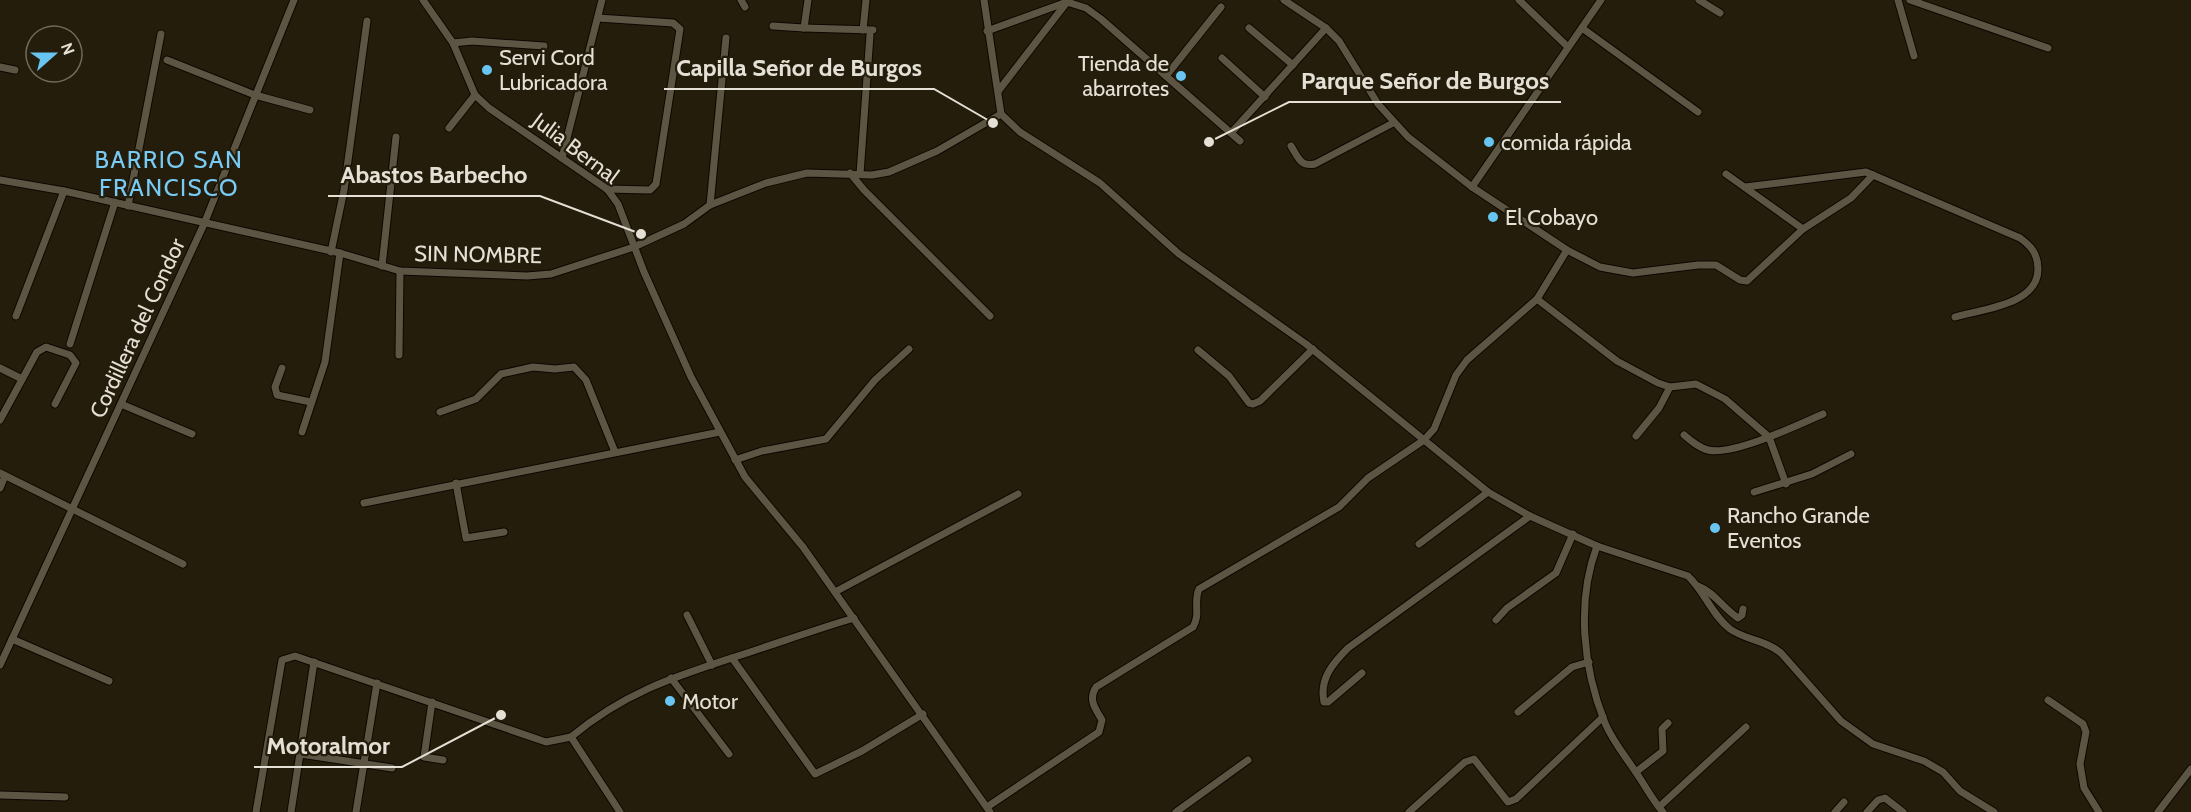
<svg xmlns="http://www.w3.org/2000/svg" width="2191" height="812" viewBox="0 0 2191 812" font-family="Cabin,sans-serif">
<rect width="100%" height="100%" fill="#241d0c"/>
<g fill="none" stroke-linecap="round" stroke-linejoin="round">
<defs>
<g id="minor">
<polyline points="423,0 453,43 475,95 489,108 607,189 618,204 644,272 691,377 745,477 803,547 990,812"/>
<polyline points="741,0 745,7"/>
<polyline points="984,0 1001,114"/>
<polyline points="1284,0 1326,28 1339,41 1378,104 1408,137 1472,187 1567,250 1600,267 1633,273 1698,265 1716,265 1740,280 1747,281 1803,229 1851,198 1873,175"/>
<polyline points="1519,0 1568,47"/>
<polyline points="1699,0 1720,13"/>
<polyline points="1898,0 1914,56"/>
<polyline points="1910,0 2048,48"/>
<polyline points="598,18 673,23 680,29 656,184 650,190 607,189"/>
<polyline points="773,26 804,28 808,0"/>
<polyline points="804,28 873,30"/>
<polyline points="1249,28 1293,65"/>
<polyline points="1582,28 1698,112"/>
<polyline points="863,30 866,0"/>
<polyline points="987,31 1067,2"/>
<polyline points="453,43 472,41 544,46"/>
<polyline points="1222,58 1265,97"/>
<polyline points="167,60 255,95 310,110"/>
<polyline points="0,67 15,70"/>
<polyline points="1166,76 1221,7"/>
<polyline points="999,90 1067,2 1086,8 1101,19 1240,141"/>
<path d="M1001,114L1020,132L1100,183L1179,254L1306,344L1488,492L1530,516L1597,546L1688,576C1704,591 1712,615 1730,629C1745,640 1766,640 1781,653L1841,721L1873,744L1924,761L1943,772L1960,791L1994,812"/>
<polyline points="449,128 475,95"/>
<polyline points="1231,133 1326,28"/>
<path d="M1291,146C1298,157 1300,167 1315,164L1393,123"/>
<polyline points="562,158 602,0"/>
<polyline points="850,173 864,190 990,316"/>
<polyline points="860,174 870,35"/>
<polyline points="1726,174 1803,229"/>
<polyline points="0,180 64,191 340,253 400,271 527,276 551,274 634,247 684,224 710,205 766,183 807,173 872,175 889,172 937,151 1001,114"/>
<polyline points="1472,187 1601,0"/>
<path d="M1745,187L1866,172L2020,238C2031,246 2038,254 2038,269C2038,305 1982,309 1955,317"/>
<polyline points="710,205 726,38"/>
<polyline points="128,206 161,34"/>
<polyline points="331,252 344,190 367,21"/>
<polyline points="382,266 396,137"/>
<polyline points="1537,299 1617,361 1658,383 1670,387 1696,384 1725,399 1769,437 1786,484"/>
<polyline points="16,316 64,191"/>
<polyline points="70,344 115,202"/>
<polyline points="1198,350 1229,376 1249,403 1253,404 1260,401 1313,349"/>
<polyline points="399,355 400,271"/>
<polyline points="0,368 22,379"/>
<polyline points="282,368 275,387 277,395 311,402"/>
<polyline points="121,404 192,434"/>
<polyline points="440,412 476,399 501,374 533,367 555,369 574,367 586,380 615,452"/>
<polyline points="0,420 37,352 46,347 70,355 76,363 55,404"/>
<polyline points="302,432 325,362 340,253"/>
<path d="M1684,435C1691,441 1699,448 1708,450C1733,456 1798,425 1823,414"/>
<polyline points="1636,436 1659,408 1670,387"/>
<polyline points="735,460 762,451 826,439 875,380 909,349"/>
<polyline points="0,473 183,564"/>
<polyline points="456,483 466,538 504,532"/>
<polyline points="0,488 5,476"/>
<polyline points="1754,492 1812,474 1851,454"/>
<polyline points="364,503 720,432"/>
<polyline points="1419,544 1488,492"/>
<path d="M1597,546C1576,602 1583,668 1605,723C1613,742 1626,757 1637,774C1646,787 1653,801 1663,812"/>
<path d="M1698,586C1714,592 1723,608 1738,618L1742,615L1743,609"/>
<polyline points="835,592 1018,494"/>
<polyline points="687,615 712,665"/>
<polyline points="1496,620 1507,608 1556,573 1573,534"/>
<polyline points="12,639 109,681"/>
<polyline points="732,658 815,774 862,751 923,714"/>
<polyline points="0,665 204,224 294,0"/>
<path d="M1362,673L1328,702H1324C1319,679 1333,663 1348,648L1530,516"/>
<polyline points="671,678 729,754"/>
<polyline points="2048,700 2083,724 2086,732 2080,764 2084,788 2099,812"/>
<polyline points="432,702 424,757 443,760"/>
<polyline points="1518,712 1572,667 1589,662"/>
<path d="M571,737C626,691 677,676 744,654C781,642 817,629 854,618"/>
<polyline points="301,754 392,768"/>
<polyline points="1636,772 1663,751 1662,729 1668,723"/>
<polyline points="0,795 65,797"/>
<path d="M987,807L1099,732L1102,720C1095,708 1088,700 1096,687L1193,627C1201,614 1193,602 1199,589L1339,507L1368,478L1424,440L1434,429L1456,375L1467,360L1537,299L1567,250"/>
<polyline points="1659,807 1746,727"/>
<polyline points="256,812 282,660 295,656 546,742 571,737 620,812"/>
<polyline points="291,812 314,662"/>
<polyline points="356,812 377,683"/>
<polyline points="1176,812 1248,760"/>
<polyline points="1409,812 1465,762 1474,759 1508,802 1516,799 1603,717"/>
<polyline points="1835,812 1844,802"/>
<polyline points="1867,812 1878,800 1885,798 1903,812"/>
<polyline points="2158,812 2191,769"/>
</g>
</defs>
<use href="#minor" stroke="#0d0700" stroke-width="9"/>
<use href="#minor" stroke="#5d5543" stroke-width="7"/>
</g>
<g fill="#68c4f0" stroke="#241d0c" stroke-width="2">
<circle cx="487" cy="70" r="6"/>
<circle cx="1181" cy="76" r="6"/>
<circle cx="1489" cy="142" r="6"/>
<circle cx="1493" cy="217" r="6"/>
<circle cx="1715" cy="528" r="6"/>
<circle cx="670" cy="701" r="6"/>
</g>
<g text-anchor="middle" stroke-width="4.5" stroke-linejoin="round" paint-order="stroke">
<g font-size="22" fill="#e4e0d5" stroke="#241d0c" text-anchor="start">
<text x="499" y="65">Servi Cord<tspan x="499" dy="25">Lubricadora</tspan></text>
<text x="1169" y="71" text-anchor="end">Tienda de<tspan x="1169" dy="25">abarrotes</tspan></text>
<text x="1501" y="150">comida rápida</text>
<text x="1505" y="225">El Cobayo</text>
<text x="1727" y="523">Rancho Grande<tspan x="1727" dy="25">Eventos</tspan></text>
<text x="682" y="709">Motor</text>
</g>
<g font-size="22" fill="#e4e0d5" stroke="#241d0c">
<text transform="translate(576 148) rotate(37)" y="8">Julia Bernal</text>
<text transform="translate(478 254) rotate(1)" y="8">SIN NOMBRE</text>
<text transform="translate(137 328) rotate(-65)" y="8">Cordillera del Condor</text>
</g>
<g font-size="24" letter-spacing="1.5" fill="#78cbf4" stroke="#241d0c">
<text x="169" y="168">BARRIO SAN<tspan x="169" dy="28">FRANCISCO</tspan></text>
</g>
</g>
<path fill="none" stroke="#e4e0d5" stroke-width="2" d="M993 123L934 89H664M1209 142L1289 102H1561M641 234L540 196H328M501 715L402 767H254"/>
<g fill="#e4e0d5" stroke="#241d0c" stroke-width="2">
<circle cx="993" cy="123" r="6"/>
<circle cx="1209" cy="142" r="6"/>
<circle cx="641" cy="234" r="6"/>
<circle cx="501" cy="715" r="6"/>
</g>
<g font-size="24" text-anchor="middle" font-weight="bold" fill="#e4e0d5" stroke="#241d0c" stroke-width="4.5" stroke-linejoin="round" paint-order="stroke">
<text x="799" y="76">Capilla Señor de Burgos</text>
<text x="1425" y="89">Parque Señor de Burgos</text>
<text x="434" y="183">Abastos Barbecho</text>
<text x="328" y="754">Motoralmor</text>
</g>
<g transform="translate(54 54) rotate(69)"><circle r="28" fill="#241d0c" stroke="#716b5c" stroke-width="1.5"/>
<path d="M0-4.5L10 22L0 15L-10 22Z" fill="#68c4f0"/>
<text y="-9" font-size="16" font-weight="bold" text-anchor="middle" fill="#e4e0d5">N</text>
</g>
</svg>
